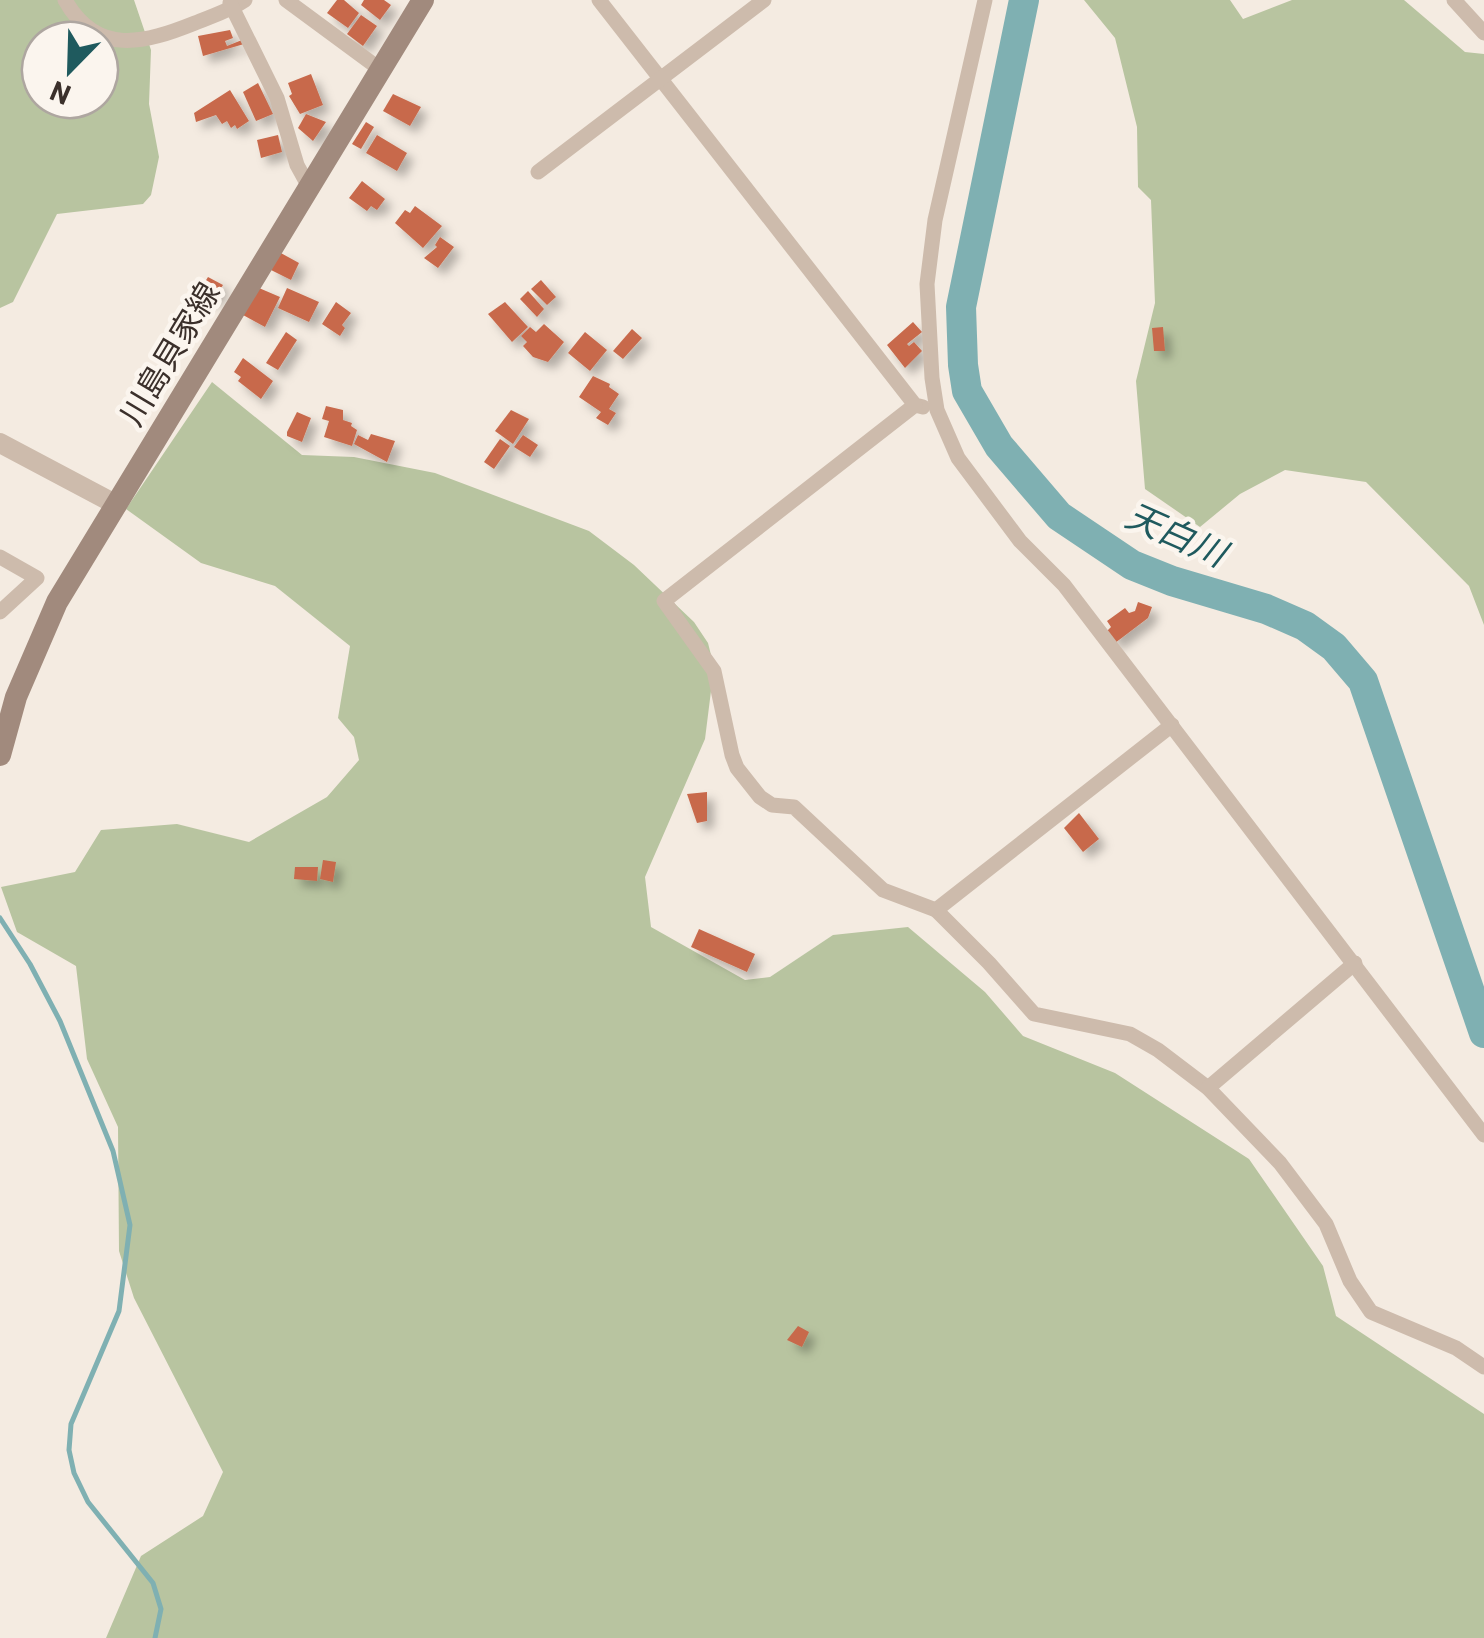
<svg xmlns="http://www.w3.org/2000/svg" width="1484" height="1638" viewBox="0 0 1484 1638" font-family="Barlow,'Noto Sans JP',sans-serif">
<defs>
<filter id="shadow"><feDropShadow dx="7" dy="7" stdDeviation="5" flood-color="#0004"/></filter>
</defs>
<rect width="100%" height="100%" fill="#f4ebe1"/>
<g fill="#b8c4a0" fill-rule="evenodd">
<path d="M0,0H134L151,50L149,104L159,157L151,195L143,204L57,214L13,302L0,308ZM40,40H100V100H40Z"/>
<polygon points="1084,0 1230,0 1243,19 1292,0 1404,0 1465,52 1484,54 1484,625 1469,586 1366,482 1285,470 1240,494 1200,527 1145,489 1136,381 1155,303 1151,200 1138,187 1137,127 1115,38"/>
<polygon points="212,382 302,455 354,457 435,473 589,531 634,565 694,622 708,643 714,667 705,739 645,877 651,927 745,980 770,977 833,935 908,927 985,992 1023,1036 1115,1073 1249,1159 1323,1266 1336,1316 1484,1414 1484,1638 106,1638 141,1556 203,1516 223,1472 134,1298 119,1251 118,1127 87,1059 76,966 17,932 1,887 75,872 101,830 177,824 249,842 327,797 359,760 354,737 338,718 350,646 275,586 201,563 126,509"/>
</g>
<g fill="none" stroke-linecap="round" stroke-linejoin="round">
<polyline stroke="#7fb0b2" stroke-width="5" points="0,918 30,964 60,1021 113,1151 130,1225 119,1311 71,1424 69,1450 74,1473 88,1502 153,1583 161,1609 155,1638"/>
<polyline stroke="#7fb0b2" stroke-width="30" points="1024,0 961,307 963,365 967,391 999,446 1059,516 1132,565 1172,581 1266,609 1305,626 1334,647 1363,681 1484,1033"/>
</g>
<g fill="#c8694b" filter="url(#shadow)">
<polygon points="337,0 344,0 359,13 348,28 327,13"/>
<polygon points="364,0 384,0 391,5 380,20 361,5"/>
<polygon points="361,15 377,26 363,46 347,34"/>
<polygon points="230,30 233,38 225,41 227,46 242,40 244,44 203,56 198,36"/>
<polygon points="311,74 323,105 300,114 289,96 292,94 288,83"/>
<polygon points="258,83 273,114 256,121 243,92"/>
<polygon points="230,90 249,121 237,129 235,125 231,128 227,121 222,124 216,115 196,122 194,113"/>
<polygon points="393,94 421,107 410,126 383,111"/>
<polygon points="306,114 326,122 313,141 298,128"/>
<polygon points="366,122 374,127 361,149 352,144"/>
<polygon points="278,135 282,152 261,158 257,140"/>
<polygon points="377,135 407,153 397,171 366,153"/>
<polygon points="362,181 385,199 377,210 371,206 367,211 349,198"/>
<polygon points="415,206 442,226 423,248 395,223 405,210 410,213"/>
<polygon points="440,237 454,247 438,268 424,258 437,247 435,245"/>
<polygon points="279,252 299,263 291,280 271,270"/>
<polygon points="208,277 223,285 213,301 198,293"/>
<polygon points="541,280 556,297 547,305 531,289"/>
<polygon points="259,288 280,297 265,327 243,315"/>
<polygon points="287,288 319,302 309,322 278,308"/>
<polygon points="528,291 544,309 537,317 520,299"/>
<polygon points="336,302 351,313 342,325 345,328 340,336 322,324"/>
<polygon points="505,302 528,327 512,342 488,314"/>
<polygon points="913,322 922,332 907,344 909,346 914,342 922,351 905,368 887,345"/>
<polygon points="544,324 564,342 548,362 533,357 523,346 527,342 521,336 530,327 536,332"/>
<polygon points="1163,327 1165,351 1154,351 1152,328"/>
<polygon points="632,329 642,338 623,359 613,351"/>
<polygon points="286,332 297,340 278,370 266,363"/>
<polygon points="585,332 607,350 590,371 568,353"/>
<polygon points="243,358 273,381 261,399 238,381 241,377 234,372"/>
<polygon points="593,376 610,384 609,387 619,394 609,409 616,413 608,425 596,418 601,412 579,397"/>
<polygon points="326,406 343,410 343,420 352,423 351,426 357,430 352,446 324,437 329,421 322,419"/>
<polygon points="511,410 529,419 513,444 495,431"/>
<polygon points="297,412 311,418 302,442 287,436 287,432"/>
<polygon points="371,434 395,441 387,462 354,444 358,435 368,440"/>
<polygon points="523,435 538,445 530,457 514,447"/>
<polygon points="500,439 510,446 494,469 484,462"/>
<polygon points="1138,602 1152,607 1148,618 1115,643 1107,631 1111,627 1107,621 1125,608 1129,613 1135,611"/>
<polygon points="707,792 707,821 697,823 687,794"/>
<polygon points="1079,813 1099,839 1083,852 1064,828"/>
<polygon points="323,860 336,862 333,882 320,879"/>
<polygon points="295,867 318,867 317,881 294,879"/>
<polygon points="699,929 755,954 747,972 691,947"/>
<polygon points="798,1326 809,1332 802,1347 787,1340"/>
</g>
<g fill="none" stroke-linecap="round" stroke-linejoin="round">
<g stroke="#cdbbac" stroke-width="15">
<path d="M65,0C97,57 145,43 195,23C212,16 229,11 245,0"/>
<polyline points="286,0 381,70"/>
<polyline points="599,0 915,405 923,407"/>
<polyline points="985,0 935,220 927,284 932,378 937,410 958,458 1020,541 1064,585 1484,1135"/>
<polyline points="1454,0 1484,33"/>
<polyline points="230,3 277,98 297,165 309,187"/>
<polyline points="538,172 764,0"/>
<polyline points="915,405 664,601 714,671 732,755 737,768 760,797 772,805 794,807 883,890 936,910 989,963 1034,1014 1130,1034 1158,1050 1208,1088 1280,1163 1326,1224 1350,1281 1371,1312 1456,1348 1484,1367"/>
<polyline points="0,557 37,578 0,612"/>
<polyline points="936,910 1172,725"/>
<polyline points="1208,1088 1355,963"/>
</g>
<polyline stroke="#cdbbac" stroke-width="20" points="0,443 117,505"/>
<polyline stroke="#a18a7d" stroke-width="22" points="0,755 16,697 57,602 423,0"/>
</g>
<g text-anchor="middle" stroke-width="9" stroke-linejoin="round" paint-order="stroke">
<g font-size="32" fill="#3b302b" stroke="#fbf5ee">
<text transform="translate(170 354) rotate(-59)" y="11">川島貝家線</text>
</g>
<g font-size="35" font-style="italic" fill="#1f5a5e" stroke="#fbf5ee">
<text transform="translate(1176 535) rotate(24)" y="12">天白川</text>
</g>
</g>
<g transform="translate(70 70) rotate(203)"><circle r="48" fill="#fbf5ee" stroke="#aea6a0" stroke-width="2.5"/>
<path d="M0-8L18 38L0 25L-18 38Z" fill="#1f5a5e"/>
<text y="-15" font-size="28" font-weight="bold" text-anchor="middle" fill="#3b302b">N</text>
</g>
</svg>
